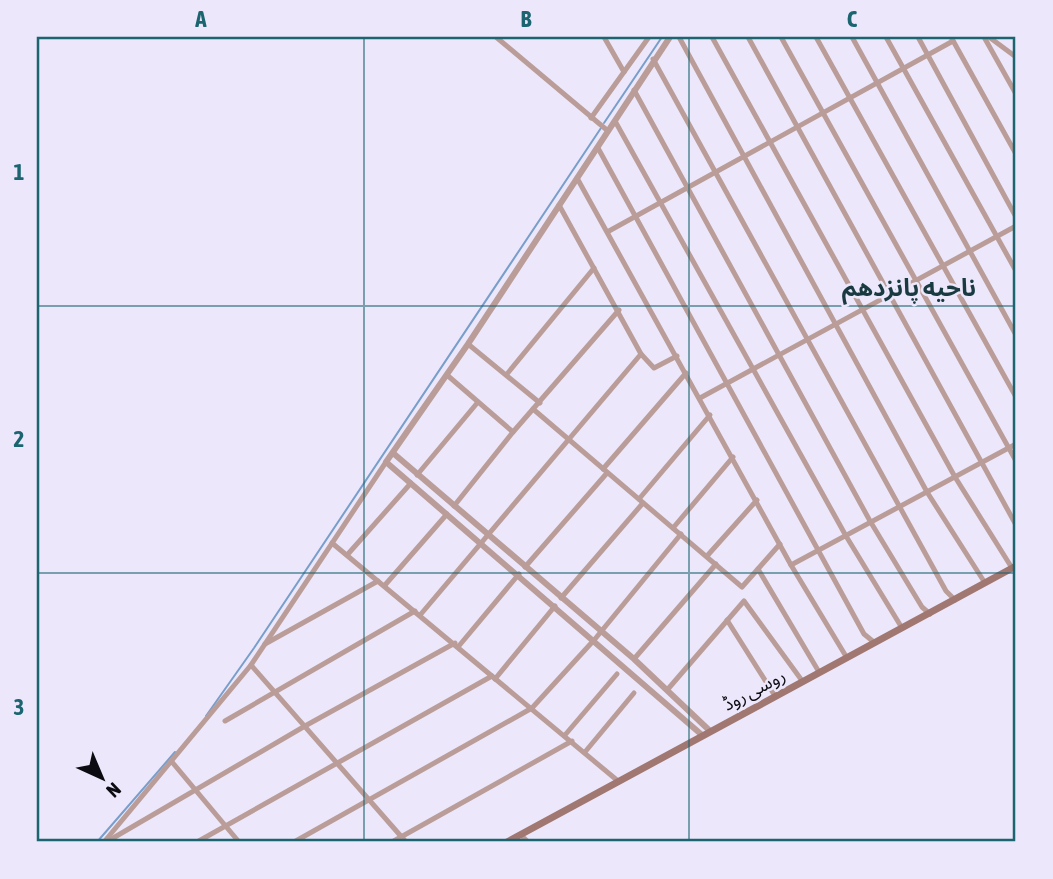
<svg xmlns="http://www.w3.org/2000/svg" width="1053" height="879" viewBox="0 0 1053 879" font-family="'Asap Condensed','Noto Sans Arabic',sans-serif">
<rect width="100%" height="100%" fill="#ece7fa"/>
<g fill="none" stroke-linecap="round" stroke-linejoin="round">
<g stroke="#789ecb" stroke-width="2">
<polyline points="604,123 662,37"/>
<polyline points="206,716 254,648 601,128"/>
<polyline points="97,842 175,752"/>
</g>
<g stroke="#ba9d98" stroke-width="5">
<polyline points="496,37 608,131"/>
<polyline points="604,37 624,72"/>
<polyline points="679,37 927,492 985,583"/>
<polyline points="712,37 955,477 1012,568"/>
<polyline points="748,37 1016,525"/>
<polyline points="781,37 1016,461"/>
<polyline points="816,37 1016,397"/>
<polyline points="852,37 1016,335"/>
<polyline points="886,37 1016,271"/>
<polyline points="918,37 1016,217"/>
<polyline points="951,37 1016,154"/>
<polyline points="984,37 1016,94"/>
<polyline points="989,37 1016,57"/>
<polyline points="653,59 946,591 955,600"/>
<polyline points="634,90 870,521 922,607 930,614"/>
<polyline points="591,118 649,37"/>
<polyline points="615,121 846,536 902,628"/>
<polyline points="598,148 864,634 875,643"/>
<polyline points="577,178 791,565 847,658"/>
<polyline points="559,205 641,354 654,368 677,356"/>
<polyline points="609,231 953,41"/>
<polyline points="468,344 540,403"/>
<polyline points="507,374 594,268"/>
<polyline points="447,375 513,432"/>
<polyline points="700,398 1016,226"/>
<polyline points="533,409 742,587 780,544"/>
<polyline points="603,469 686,373"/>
<polyline points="417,475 478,402"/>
<polyline points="639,499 710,415"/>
<polyline points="454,506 513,432 619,310"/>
<polyline points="673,528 733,457"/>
<polyline points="332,543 618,781"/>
<polyline points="348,554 411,483"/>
<polyline points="707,556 757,500"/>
<polyline points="791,565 1016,444"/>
<polyline points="525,567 607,473"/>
<polyline points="758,569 819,672"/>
<polyline points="385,585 447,514"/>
<polyline points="561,598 643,503"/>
<polyline points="421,614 641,354"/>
<polyline points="727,620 775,696"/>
<polyline points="265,644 378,581"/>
<polyline points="458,647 519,574"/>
<polyline points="634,659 716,564"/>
<polyline points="251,665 406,842"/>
<polyline points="495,679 555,606"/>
<polyline points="668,689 744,601 803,682"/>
<polyline points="225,721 415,611"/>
<polyline points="565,735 617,674"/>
<polyline points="585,752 634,693"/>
<polyline points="172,762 239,842"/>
<polyline points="521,835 528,842"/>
<polyline points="108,841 305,726 455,643"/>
<polyline points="104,842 251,665 386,462"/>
<polyline points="197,842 492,676"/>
<polyline points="294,842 532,708 595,639 681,534"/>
<polyline points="392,842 572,741"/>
</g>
<g stroke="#ba9d98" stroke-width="6">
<polyline points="670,37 468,344 386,462 702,735"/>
<polyline points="393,453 634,659 710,731"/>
</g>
<polyline stroke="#a17771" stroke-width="7" points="507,842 1016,566"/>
</g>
<path fill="none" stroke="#1a6570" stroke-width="2" stroke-opacity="0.55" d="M364,37V842M689,37V842M37,306H1016M37,573H1016"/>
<g text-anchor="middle" stroke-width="5" stroke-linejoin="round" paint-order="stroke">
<g font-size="18" fill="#0c0b11" stroke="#ece7fa">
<text transform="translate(754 690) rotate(-28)" y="6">روسی روڈ</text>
</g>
<g font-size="24" font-weight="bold" fill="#193a40" stroke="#ece7fa">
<text x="909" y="296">ناحیه پانزدهم</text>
</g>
</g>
<rect width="1053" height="879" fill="none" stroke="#ece7fa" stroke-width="77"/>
<g transform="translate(102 778) rotate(136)" stroke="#ece7fa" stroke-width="5" paint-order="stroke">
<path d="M0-5L12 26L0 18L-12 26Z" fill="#0c0b11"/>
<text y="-10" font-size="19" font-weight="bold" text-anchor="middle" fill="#0c0b11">N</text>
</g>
<rect x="38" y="38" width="976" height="802" fill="none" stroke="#1a6570" stroke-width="2.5"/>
<g font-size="23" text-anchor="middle" font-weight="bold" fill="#1a6570">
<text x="201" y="27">A</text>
<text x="526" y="27">B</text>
<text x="852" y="27">C</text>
<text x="19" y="180">1</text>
<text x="19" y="447">2</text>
<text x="19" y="715">3</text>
</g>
</svg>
